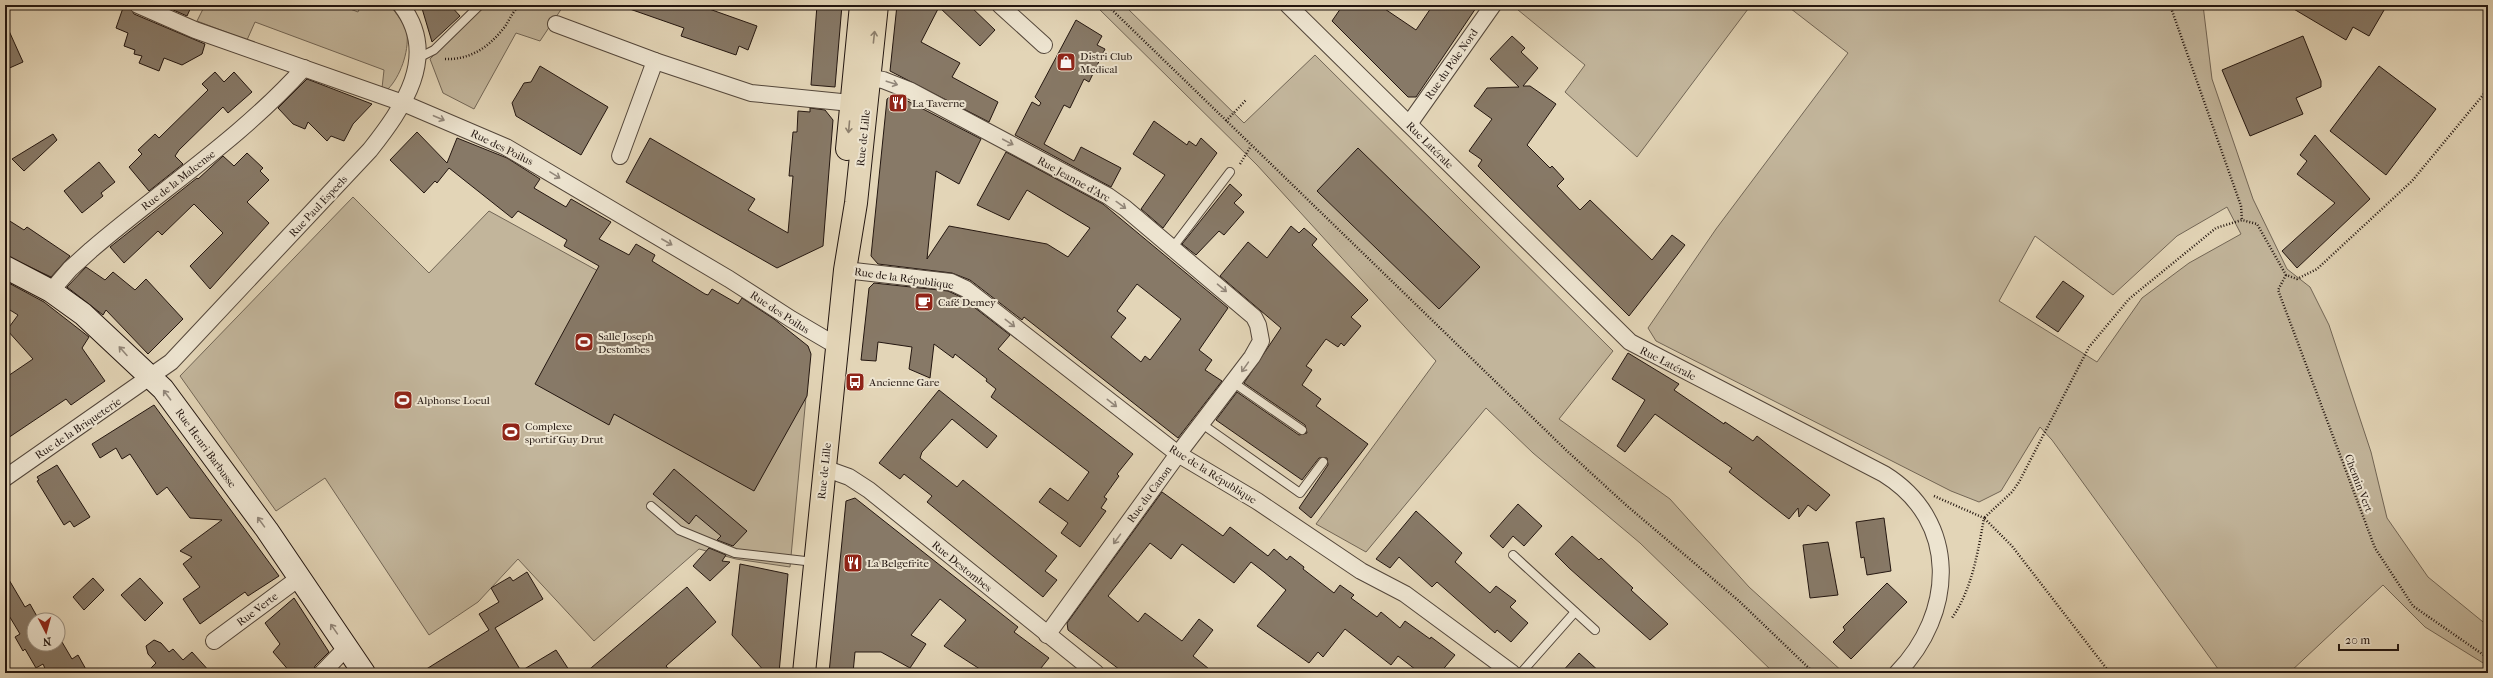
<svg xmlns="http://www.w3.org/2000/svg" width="2493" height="678" viewBox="0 0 2493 678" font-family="'IM FELL French Canon',serif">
<rect width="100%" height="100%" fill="#e3d5b7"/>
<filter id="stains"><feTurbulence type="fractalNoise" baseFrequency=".005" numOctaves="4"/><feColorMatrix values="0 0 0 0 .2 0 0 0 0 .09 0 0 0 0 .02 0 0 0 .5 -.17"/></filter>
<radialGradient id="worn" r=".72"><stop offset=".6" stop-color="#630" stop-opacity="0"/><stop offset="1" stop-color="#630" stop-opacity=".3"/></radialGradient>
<g fill="#c2b59b" stroke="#726656" fill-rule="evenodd">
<path d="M205,5H340L358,12L361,5H390C396,14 405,23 407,34C409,52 400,77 388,89L382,88L384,70L255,22L247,40L197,21Z"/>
<polygon points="485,5 564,5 540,41 516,33 474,109 443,93 430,59"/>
<polygon points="1095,5 1124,5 1244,123 1315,55 1613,351 1559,419 1670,499 1749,587 1844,673 1774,673 1640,543 1533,453 1486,408 1366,552 1316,524 1436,361 1257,165"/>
<polygon points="1512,5 1751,5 1637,157 1565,92 1585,65"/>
<path d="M1786,5H2203L2212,79L2253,199L2287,269L2310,287L2329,325L2371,452L2387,518L2428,577L2488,626V666L2425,627L2383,585L2289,673H2221L2052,440L2040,427L2001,491L1979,502L1951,491L1656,341L1648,328L1716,229L1848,53ZM2227,207L2241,234L2189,263L2142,298L2097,362L1999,301L2035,236L2113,295L2177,236Z"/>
<polygon points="353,197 429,273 489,211 807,386 790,567 736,559 699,549 594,641 518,559 478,602 429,635 325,478 276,511 180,376"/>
</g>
<g fill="#877967" stroke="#231610" fill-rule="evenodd">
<polygon points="124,5 129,5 134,14 205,44 202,54 182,65 164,58 159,71 139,63 142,56 134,54 135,50 124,46 128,33 116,28"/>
<polygon points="162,5 192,5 187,16"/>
<polygon points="421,5 450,5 460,16 432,42"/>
<polygon points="625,5 698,5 757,26 748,50 739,46 736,55 681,36 684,28 624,7"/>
<polygon points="817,5 842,5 835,87 811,85"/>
<polygon points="897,5 969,5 995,30 980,46 939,7 921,42 960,63 952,77 998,102 989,122 890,71"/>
<polygon points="1343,5 1379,5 1416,30 1433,5 1478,5 1416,97 1408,97 1332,21"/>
<polygon points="2287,5 2387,5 2369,36 2353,27 2346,40"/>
<polygon points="1076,20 1102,36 1097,45 1105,49 1089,82 1084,79 1070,108 1064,105 1044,144 1074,161 1081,147 1121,168 1111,187 1015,135 1032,102 1039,106 1041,103 1035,97"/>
<polygon points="5,22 23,62 5,70"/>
<polygon points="1512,36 1525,48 1521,52 1538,68 1523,86 1530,86 1556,104 1527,145 1550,168 1552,166 1564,179 1557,186 1580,210 1590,200 1652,260 1672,235 1685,245 1629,316 1478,166 1482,160 1469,151 1492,119 1474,106 1487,88 1519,87 1490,59"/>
<polygon points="2303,36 2321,81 2321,87 2296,98 2303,114 2250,136 2222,70"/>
<polygon points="540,66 608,107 581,155 516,116 512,103 524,83 531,82"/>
<polygon points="2379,66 2436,109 2386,175 2330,131"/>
<polygon points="215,72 224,82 234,72 252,92 228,113 223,107 179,150 175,156 183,164 149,191 129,167 142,154 138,150 155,134 159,138 208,90 202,84"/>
<polygon points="307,79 372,104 353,124 344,141 331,136 327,141 308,122 305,129 293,124 278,108"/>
<path d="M894,94L981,139L959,184L936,171L927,259L949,226L1047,244L1068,257L1090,228L1027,190L1009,220L977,205L1006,152L1103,204L1228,308L1199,350L1212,360L1205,370L1222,381L1178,438L1024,317L1022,320L970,280L952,273L878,264L871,256L887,99ZM1137,284L1181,319L1150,360L1145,356L1141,362L1111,337L1126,318L1117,311Z"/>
<polygon points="810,108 825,110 833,120 823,246 777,268 626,182 650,138 755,199 748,210 788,233 793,176 789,176 793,132 797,132 798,111 810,112"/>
<polygon points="1154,121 1187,145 1189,141 1196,146 1201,138 1217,153 1163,228 1141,209 1165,175 1133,154"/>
<polygon points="417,132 447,163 457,138 507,158 540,179 534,188 566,207 571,199 611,222 599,239 629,255 636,244 655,255 652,261 705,294 708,295 712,289 738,304 742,298 774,319 808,346 811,354 807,396 754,491 614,414 609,425 535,384 599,266 564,246 567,240 518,211 512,218 449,168 437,183 435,181 424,193 390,160"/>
<polygon points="53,134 57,140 24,171 12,159"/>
<polygon points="2315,135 2370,199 2297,268 2282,251 2335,203 2297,174 2307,161 2300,155"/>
<polygon points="1358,148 1480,267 1439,309 1317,191"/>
<polygon points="247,153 263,168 260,171 269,180 247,202 269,223 210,289 190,266 223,233 194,204 162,235 158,231 124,263 110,247 197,178 198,179 223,156 234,166"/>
<polygon points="99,162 115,182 101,193 103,196 82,213 64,191"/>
<polygon points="1230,184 1242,195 1234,203 1244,212 1224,235 1219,231 1196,255 1182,244"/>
<polygon points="5,218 24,230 27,227 70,256 51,277 5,255"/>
<polygon points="1291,226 1299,233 1304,228 1317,239 1312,245 1368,300 1351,317 1361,326 1344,346 1341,343 1338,347 1326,339 1306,366 1312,370 1302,385 1321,399 1316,406 1368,444 1311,518 1299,508 1328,465 1327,458 1319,458 1302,480 1216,420 1237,392 1299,435 1307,433 1305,425 1244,383 1281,328 1220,276 1248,242 1267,258"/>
<polygon points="86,267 105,280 113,272 135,290 146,279 183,319 148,354 106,310 103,315 67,287"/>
<polygon points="5,281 44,302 89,337 82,348 105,381 71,405 66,399 5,440 5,378 33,359 7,330 18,315 5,307"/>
<polygon points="2063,281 2084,296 2058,332 2036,317"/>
<polygon points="874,283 948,291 961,297 1010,335 998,349 1133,454 1117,474 1119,476 1104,497 1107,499 1101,508 1106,511 1080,547 1061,533 1068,523 1039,502 1050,488 1068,501 1089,472 991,397 996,389 986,381 987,379 955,354 953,358 934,344 930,378 909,369 912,347 878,342 876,361 861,360 869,288"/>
<polygon points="1628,353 1679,384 1674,390 1724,424 1725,422 1753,441 1757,436 1830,495 1816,511 1808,505 1799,517 1798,508 1789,519 1729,472 1732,468 1655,414 1625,452 1617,446 1645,400 1612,379"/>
<polygon points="939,390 997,436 987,448 952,419 922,452 920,458 957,487 963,480 1057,556 1045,571 1057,580 1043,597 927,502 932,496 904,474 900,479 879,463"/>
<polygon points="154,405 279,576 248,596 245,592 200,624 183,599 200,587 183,564 192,557 180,551 222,520 190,518 167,487 157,495 130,454 122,459 116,448 100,458 92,444"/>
<polygon points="57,465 90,517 74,527 70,521 64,525 37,481 39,480 37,477"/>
<polygon points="674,469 747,531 733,546 717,540 721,536 696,515 689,524 653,494"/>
<polygon points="1162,492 1223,536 1230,527 1268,556 1274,549 1287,560 1290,556 1304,567 1303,569 1334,593 1340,585 1354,595 1351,598 1377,617 1381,612 1400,628 1405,621 1430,639 1431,637 1455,655 1440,673 1420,673 1398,656 1391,665 1345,629 1323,657 1318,652 1309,663 1257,626 1286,590 1264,572 1251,562 1234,583 1182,544 1171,559 1150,543 1108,596 1138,622 1145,613 1182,641 1199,619 1213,630 1193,656 1214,673 1124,673 1068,630 1067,623"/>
<polygon points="855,498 1018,627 1014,632 1049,658 1037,673 986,673 944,646 966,620 940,599 911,635 926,644 910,668 881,652 855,652 853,673 829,673 846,501"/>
<polygon points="1518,504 1542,526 1524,546 1513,536 1503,548 1490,536"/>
<polygon points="1416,511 1462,553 1455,562 1490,593 1496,586 1516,601 1510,607 1528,623 1511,642 1497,630 1495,633 1437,582 1432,587 1399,557 1390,568 1376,559"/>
<polygon points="1884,518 1891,571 1867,575 1864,557 1861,558 1856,522"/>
<polygon points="1572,536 1599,560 1601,558 1633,588 1631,590 1668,624 1650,640 1569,568 1555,554"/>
<polygon points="1828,542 1838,595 1810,598 1803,545"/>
<polygon points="709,548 726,555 722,561 730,562 710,581 693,566"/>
<polygon points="740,564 788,574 779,673 766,673 732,635"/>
<polygon points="527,572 543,599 495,628 521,671 556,650 571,673 420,673 489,630 479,614 499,602 491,588 510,577 513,581"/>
<polygon points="5,573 25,607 30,604 39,620 34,620 34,644 53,644 54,646 62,642 72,659 78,655 88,673 47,673 43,664 36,668 25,649 23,651 15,637 20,634 5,609"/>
<polygon points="93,578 104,590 84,610 73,597"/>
<polygon points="140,578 163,603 145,621 121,595"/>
<polygon points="1887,583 1907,602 1851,659 1833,642 1845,630 1843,627"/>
<polygon points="687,587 716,622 666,666 672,673 585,673"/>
<polygon points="294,598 329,652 315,666 313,673 291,673 273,652 280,644 265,623"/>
<polygon points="154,640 161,643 169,652 173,649 183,660 192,652 211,673 146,673 156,663 148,654 146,646"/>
<polygon points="1579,653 1601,673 1561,673"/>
</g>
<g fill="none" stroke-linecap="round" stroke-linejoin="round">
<defs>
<g id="lane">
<polyline points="418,58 434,50 480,5"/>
<polyline points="1173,247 1230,172"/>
<polyline points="1234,383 1302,430"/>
<polyline points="1202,424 1300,493 1323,462"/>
<polyline points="651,506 679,530 735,553 814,562"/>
<polyline points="1513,555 1595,630"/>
<polyline points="1521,673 1575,612"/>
</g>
<g id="street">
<polyline points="138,5 195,30 403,103 506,147 729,279 791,319 837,346"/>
<polyline points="1000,5 1044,45"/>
<path d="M1288,5L1630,342L1884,474C1960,521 1955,614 1897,673"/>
<polyline points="556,24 655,61 751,93 861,104"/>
<polyline points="860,76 883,80 911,91 1108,196 1125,208 1254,317 1258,325 1261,341 1252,357 1178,454 1047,635"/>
<polyline points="1409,124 1493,5"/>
<polyline points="620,156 655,61"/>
<polyline points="845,270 951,282 966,289 1178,454 1257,501 1361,571 1405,594 1512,673"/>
<path d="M51,291L70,269L91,250C162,189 241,138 304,68"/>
<polyline points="824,468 849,477 869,490 1096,673"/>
<path d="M5,478L171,362L370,150C403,108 440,56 401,5"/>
<polyline points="214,641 299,578"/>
<polyline points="322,673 347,647"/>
</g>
<polyline id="secondary" points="5,267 51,291 83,314 163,389 267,530 364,673"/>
<g id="primary">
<polyline points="847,149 861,5"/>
<polyline points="804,673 845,270 856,203 877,5"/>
</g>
</defs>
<use href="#lane" stroke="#53463a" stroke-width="10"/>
<use href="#street" stroke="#53463a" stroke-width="18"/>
<use href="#secondary" stroke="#231610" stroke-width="24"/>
<use href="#primary" stroke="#231610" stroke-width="24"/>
<g stroke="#231610" stroke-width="2.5" stroke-dasharray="1 2" stroke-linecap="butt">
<polyline points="1107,5 1566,450 1626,505 1739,601 1814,673"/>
<polyline points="2170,5 2241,206 2242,220"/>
<path d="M445,59C469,60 488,48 503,29C510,21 511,11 522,5"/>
<polyline points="1226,121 1246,100"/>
<polyline points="1240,164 1251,146"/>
<polyline points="2286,275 2278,290 2375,548 2413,606 2488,658"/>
<path d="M1934,496L1984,518C1978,552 1972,589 1952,618"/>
<polyline points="2110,673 2012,546 1984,518 2012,492 2019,482 2089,347 2129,299 2216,228 2242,220 2257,224 2286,275 2297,279 2317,269 2412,181 2488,89"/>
</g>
<use href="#lane" stroke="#ede4d0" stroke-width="8"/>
<use href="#street" stroke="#ede4d0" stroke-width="16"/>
<use href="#secondary" stroke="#ede4d0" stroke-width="22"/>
<use href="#primary" stroke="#e3d5b7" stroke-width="22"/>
</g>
<defs><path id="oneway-shaft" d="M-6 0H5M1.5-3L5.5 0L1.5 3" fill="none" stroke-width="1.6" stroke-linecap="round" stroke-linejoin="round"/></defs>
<g stroke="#8d7f6c">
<use href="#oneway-shaft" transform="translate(874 37) rotate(-84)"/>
<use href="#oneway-shaft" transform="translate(849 127) rotate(95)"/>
</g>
<g stroke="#92877a">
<use href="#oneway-shaft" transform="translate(892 83) rotate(18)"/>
<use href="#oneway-shaft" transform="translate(439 118) rotate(23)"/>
<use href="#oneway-shaft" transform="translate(1008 142) rotate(28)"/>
<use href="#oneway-shaft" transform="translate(555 175) rotate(32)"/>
<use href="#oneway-shaft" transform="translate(1121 205) rotate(36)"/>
<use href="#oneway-shaft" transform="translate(667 242) rotate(30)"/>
<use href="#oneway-shaft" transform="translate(1222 288) rotate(40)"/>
<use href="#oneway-shaft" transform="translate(1010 323) rotate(38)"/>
<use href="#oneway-shaft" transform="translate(123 351) rotate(-132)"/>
<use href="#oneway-shaft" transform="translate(1245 367) rotate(125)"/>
<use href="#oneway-shaft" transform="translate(167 395) rotate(-127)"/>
<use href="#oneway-shaft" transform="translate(1112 403) rotate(38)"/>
<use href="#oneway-shaft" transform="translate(261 522) rotate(-126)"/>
<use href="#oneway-shaft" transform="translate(1117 539) rotate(126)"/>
<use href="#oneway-shaft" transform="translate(334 629) rotate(-125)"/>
</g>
<defs>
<symbol id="shop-square" viewBox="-11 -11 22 22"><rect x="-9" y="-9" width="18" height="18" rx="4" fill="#8f2418" stroke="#ede4d0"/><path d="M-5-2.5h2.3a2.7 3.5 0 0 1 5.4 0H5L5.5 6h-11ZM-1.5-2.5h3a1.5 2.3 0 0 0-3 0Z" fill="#fff"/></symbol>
<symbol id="restaurant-square" viewBox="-11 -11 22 22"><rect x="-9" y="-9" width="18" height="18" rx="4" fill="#8f2418" stroke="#ede4d0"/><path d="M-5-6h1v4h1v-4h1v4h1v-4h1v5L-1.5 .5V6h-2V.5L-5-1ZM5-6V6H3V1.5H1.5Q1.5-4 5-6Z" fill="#fff"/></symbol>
<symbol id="cafe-square" viewBox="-11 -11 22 22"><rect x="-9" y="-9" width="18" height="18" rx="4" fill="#8f2418" stroke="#ede4d0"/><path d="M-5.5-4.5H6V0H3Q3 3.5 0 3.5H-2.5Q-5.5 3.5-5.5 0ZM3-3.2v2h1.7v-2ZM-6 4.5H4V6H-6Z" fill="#fff"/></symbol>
<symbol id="stadium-square" viewBox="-11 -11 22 22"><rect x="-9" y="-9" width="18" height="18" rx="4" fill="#8f2418" stroke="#ede4d0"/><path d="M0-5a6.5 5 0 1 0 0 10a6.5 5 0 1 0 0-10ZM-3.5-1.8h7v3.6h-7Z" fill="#fff"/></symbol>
<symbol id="bus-square" viewBox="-11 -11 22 22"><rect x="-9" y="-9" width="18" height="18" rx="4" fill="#8f2418" stroke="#ede4d0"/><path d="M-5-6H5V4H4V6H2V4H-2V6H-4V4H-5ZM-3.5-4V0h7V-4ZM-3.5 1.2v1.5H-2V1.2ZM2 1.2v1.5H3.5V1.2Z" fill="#fff"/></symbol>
</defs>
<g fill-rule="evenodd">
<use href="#shop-square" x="1055" y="51" width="22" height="22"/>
<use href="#restaurant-square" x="887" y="92" width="22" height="22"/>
<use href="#cafe-square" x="913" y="291" width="22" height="22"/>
<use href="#stadium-square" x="573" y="331" width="22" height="22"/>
<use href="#bus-square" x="844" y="371" width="22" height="22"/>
<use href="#stadium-square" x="392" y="389" width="22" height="22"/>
<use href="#stadium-square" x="500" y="421" width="22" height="22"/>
<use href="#restaurant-square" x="842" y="552" width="22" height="22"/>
</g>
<g text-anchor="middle" stroke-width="4" stroke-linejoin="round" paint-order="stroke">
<g font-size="11" fill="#231610" stroke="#ede4d0" text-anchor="start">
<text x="1080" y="60">Distri Club<tspan x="1080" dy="13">Medical</tspan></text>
<text x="912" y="107">La Taverne</text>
<text x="938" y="306">Café Demey</text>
<text x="598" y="340">Salle Joseph<tspan x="598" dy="13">Destombes</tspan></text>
<text x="869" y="386">Ancienne Gare</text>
<text x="417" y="404">Alphonse Loeul</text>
<text x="525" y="430">Complexe<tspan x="525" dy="13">sportif Guy Drut</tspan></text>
<text x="867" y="567">La Belgefrite</text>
</g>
<g font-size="11" fill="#231610" stroke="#ede4d0">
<text transform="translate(1451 64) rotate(-55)" y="4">Rue du Pôle Nord</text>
<text transform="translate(863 138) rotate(-84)" y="4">Rue de Lille</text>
<text transform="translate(1430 145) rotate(45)" y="4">Rue Latérale</text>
<text transform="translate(502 147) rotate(26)" y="4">Rue des Poilus</text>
<text transform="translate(1074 179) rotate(29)" y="4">Rue Jeanne d'Arc</text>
<text transform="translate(178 180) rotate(-38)" y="4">Rue de la Malcense</text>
<text transform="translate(318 206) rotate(-47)" y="4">Rue Paul Espeels</text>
<text transform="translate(904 278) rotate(8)" y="4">Rue de la République</text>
<text transform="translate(780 312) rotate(33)" y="4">Rue des Poilus</text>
<text transform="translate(1668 363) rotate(27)" y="4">Rue Latérale</text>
<text transform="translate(78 428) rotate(-34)" y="4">Rue de la Briqueterie</text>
<text transform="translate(206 448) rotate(54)" y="4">Rue Henri Barbusse</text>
<text transform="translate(824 471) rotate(-84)" y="4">Rue de Lille</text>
<text transform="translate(1213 474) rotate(32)" y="4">Rue de la République</text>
<text transform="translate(2359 483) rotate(69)" y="4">Chemin Vert</text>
<text transform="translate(1149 494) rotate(-54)" y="4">Rue du Canon</text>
<text transform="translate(962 566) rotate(39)" y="4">Rue Destombes</text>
<text transform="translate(257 609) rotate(-37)" y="4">Rue Verte</text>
</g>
</g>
<rect width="2493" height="678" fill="none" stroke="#e3d5b7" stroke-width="20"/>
<rect x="6" y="6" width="2481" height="666" fill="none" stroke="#231610" stroke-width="2"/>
<rect x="10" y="10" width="2473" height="658" fill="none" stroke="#231610"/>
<g transform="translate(46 632) rotate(174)"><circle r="19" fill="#ede4d0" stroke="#9c9283"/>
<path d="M0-3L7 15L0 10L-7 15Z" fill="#8f2418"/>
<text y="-6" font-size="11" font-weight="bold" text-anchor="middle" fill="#231610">N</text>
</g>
<path d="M2339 644v6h59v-6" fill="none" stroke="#231610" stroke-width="2"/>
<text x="2345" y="644" font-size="12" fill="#231610" stroke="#ede4d0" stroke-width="3" paint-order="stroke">20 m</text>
<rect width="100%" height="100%" filter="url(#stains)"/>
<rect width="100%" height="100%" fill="url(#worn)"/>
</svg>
